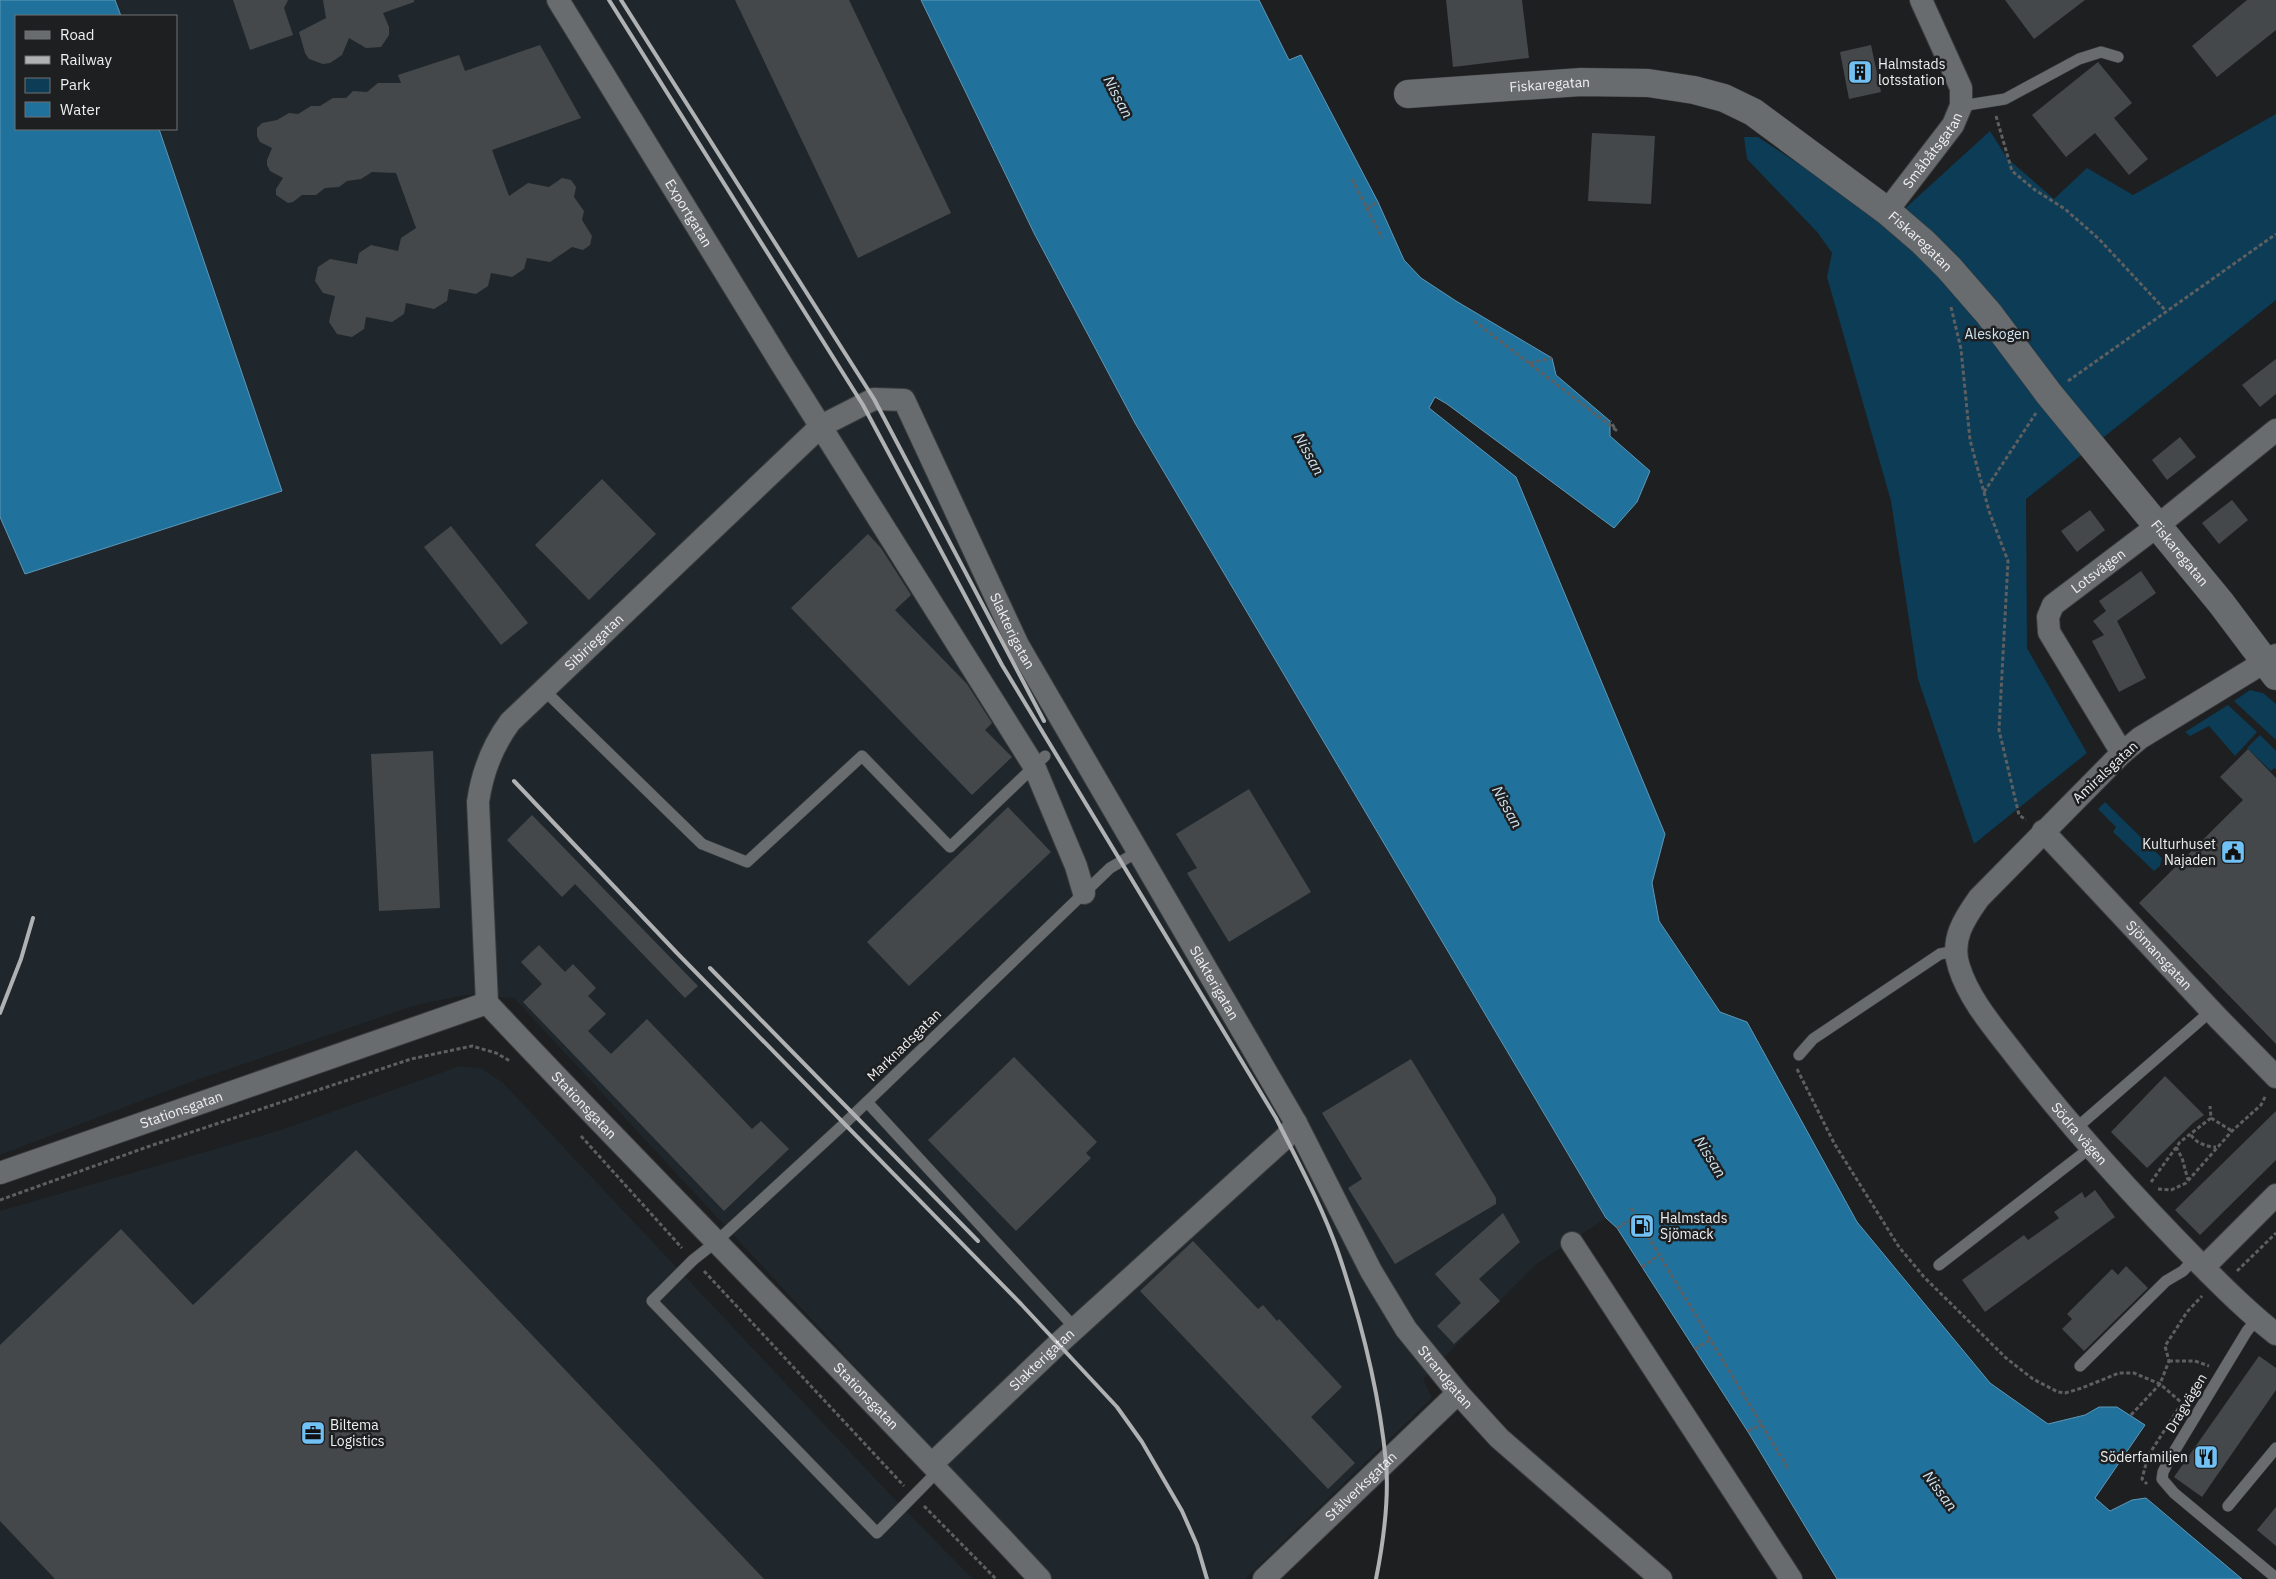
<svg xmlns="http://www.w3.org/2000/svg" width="2276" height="1579" viewBox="0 0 2276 1579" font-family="'IBM Plex Sans',sans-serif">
<rect width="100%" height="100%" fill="#1d1f20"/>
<g fill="#1f272c">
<polygon points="115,0 921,0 1034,233 1135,423 1606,1218 1535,1265 1423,1379 1432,1398 1245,1579 1052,1579 514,998 466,995 416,1005 182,1085 0,1155 0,517 25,574 282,491 159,129 176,129 176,16 121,16"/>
<polygon points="460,1066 483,1069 503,1083 902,1507 973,1579 0,1579 0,1211 281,1130"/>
</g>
<g fill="#0c3c56">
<polygon points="2276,114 2276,300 2026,499 2027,648 2087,753 1974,844 1918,679 1891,501 1827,277 1832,253 1818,233 1747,159 1744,137 1758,137 1889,223 1990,131 2007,158 2054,199 2087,168 2133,195"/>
<polygon points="2250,690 2263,693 2276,704 2276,740 2234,701"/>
<polygon points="2228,705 2257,732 2235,756 2209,726 2190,736 2185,732"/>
<polygon points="2260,735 2276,751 2276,769 2274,768 2271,771 2247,748"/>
<polygon points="2105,802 2162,858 2160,866 2154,871 2113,832 2116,827 2098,809"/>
</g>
<g fill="#21719d" stroke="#5f97b6">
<polygon points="0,0 115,0 121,16 16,16 16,129 159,129 282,491 25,574 0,517"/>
<polygon points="921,0 1259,0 1289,60 1301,55 1378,202 1404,260 1421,278 1456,301 1552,358 1556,375 1610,421 1610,436 1650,471 1637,502 1614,528 1447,404 1435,397 1429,408 1516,477 1665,834 1652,883 1659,921 1720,1012 1747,1022 1857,1222 1990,1383 2048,1424 2085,1415 2099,1407 2117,1407 2145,1425 2095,1498 2110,1511 2132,1500 2146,1498 2242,1579 1837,1579 1750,1435 1617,1228 1606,1218 1135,423 1034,233"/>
</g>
<g fill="#45484a">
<polygon points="233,0 288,0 284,8 293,35 250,50"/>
<polygon points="323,0 414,0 414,2 383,13 389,27 389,35 381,47 366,48 349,38 342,55 330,63 323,64 309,59 305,53 299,32 326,18"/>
<polygon points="735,0 849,0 951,213 858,258"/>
<polygon points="1446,0 1522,0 1529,58 1453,67"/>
<polygon points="2005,0 2085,0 2034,39"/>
<polygon points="2247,0 2276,0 2276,30 2217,77 2192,46"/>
<polygon points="540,45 581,118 492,150 509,196 528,183 549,187 562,178 571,180 576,187 574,197 584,211 582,220 592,236 590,245 583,250 572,247 550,262 527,258 524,269 512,277 491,273 488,286 476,294 449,289 447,301 434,309 406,303 404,314 392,322 366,317 364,329 352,337 337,334 329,322 335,296 323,293 315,281 318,267 330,259 357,264 359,253 371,245 398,251 401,238 416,228 396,173 372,172 361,179 347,181 339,187 325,188 316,195 302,195 293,202 288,203 276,195 276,189 283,178 270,171 267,165 267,160 272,148 260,142 257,136 257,128 262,123 277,120 289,113 298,114 311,106 320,106 333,98 346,98 353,91 367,92 378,83 401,83 398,75 459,55 465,71"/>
<polygon points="1871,45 1881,92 1849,99 1840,52"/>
<polygon points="2098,62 2132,103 2114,118 2148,159 2129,175 2095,133 2066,157 2032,115"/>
<polygon points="1592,133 1655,136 1651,204 1588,201"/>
<polygon points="2276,359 2276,394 2260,407 2242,385"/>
<polygon points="2180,437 2196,457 2167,480 2152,460"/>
<polygon points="602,479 656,534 589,600 535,545"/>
<polygon points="2232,500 2248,520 2219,544 2202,523"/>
<polygon points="2090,510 2105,530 2077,552 2061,531"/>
<polygon points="451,526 528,623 501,645 424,547"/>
<polygon points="868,534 881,548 911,595 895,610 967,684 992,723 985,730 1012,757 972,795 791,608"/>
<polygon points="2141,571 2156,593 2117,621 2146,678 2119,692 2092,641 2104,635 2093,621 2106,611 2099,601"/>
<polygon points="2248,749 2276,778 2276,1044 2139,903 2243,800 2220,777"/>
<polygon points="433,751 440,908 379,911 371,754"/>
<polygon points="1249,789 1311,892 1229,942 1187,873 1197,868 1176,834"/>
<polygon points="1008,807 1051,852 909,986 867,942"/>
<polygon points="532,815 698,986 685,998 575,884 562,897 507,840"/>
<polygon points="539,945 565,972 573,964 596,988 588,996 606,1014 588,1031 611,1054 647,1019 752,1129 761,1121 789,1149 724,1211 523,1002 542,984 521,962"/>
<polygon points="1014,1057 1097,1142 1086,1153 1091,1158 1016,1231 928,1140"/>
<polygon points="1411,1059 1496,1198 1496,1204 1395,1264 1348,1188 1362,1179 1322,1113"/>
<polygon points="2165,1076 2204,1115 2193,1123 2147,1168 2111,1132"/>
<polygon points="2276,1111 2276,1160 2200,1235 2175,1210"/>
<polygon points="356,1150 764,1579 55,1579 0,1521 0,1345 121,1229 193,1305"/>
<polygon points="2095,1190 2115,1217 1985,1312 1962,1280 2024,1235 2028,1240 2059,1218 2054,1212 2082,1192 2085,1198"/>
<polygon points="1503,1213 1520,1242 1479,1279 1500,1301 1454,1344 1437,1326 1461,1303 1435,1274"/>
<polygon points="1193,1241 1258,1309 1263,1305 1277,1321 1279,1319 1342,1387 1311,1417 1355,1463 1328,1489 1140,1291"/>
<polygon points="2126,1266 2148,1288 2084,1351 2062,1329 2072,1319 2067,1314 2112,1269 2118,1275"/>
<polygon points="2259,1356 2276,1368 2276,1390 2202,1497 2174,1477"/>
<polygon points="2276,1507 2276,1546 2257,1530"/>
</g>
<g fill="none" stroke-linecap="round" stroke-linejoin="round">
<defs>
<g id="service">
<polyline points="1961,106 2005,99 2079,59 2101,52 2118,57"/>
<polyline points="545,691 702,844 747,862 862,756 950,847 1045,756"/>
<polyline points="1799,1055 1813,1039 1940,954 1956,951"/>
<polyline points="867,1102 1075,1328"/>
<polyline points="2074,1130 2211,1011"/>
<polyline points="1939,1265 2090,1148"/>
<polyline points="2257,1319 2247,1331 2169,1460 2163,1472 2162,1479 2174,1493 2276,1578"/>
<polyline points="2080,1366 2166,1281 2183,1271 2194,1259"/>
<polyline points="939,1470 877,1533 652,1301 693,1260 717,1241 844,1124 1110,868 1139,851"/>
<polyline points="2228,1506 2276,1448"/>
</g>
<g id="minor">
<path id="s1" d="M558,0L782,365L1034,766L1076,866L1084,893"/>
<path id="s2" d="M1887,211L1953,125L1961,106V88L1921,0"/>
<path id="s3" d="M2276,655L2140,738L2122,753L1979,898C1964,919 1950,940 1959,967C1970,1002 1997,1031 2018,1059C2075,1133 2136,1199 2201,1265C2225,1289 2249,1313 2276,1334"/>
<path id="s4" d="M2122,753L2049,632L2048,617L2053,605L2156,527L2276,430"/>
<path id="s5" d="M2043,831L2218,1018L2276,1077"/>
<path id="s6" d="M487,1003L478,802C482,774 493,745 510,722L821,426L874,399L904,400L1018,645L1296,1123L1371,1271L1406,1329L1458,1393L1499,1438L1661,1579"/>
<path id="s7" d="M487,1003C669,1197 859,1384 1040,1579"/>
<path id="s8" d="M0,1173L487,1003"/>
<polyline points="1572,1243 1791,1579"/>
<polyline points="2204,1267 2276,1195"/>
<path id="s9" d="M933,1463L1058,1344L1286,1137L1296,1123"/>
<path id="s10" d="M1264,1579L1458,1393"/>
</g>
<g id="tertiary">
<path id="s11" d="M1408,94L1581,82L1648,83L1694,90L1724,98L1753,112L1887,211L1923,242L1949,268L1989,314L2049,394L2221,603L2276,676"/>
</g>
</defs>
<use href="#service" stroke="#3a3c3d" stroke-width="12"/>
<use href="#minor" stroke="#3a3c3d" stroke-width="24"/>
<use href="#tertiary" stroke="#3a3c3d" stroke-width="29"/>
<g stroke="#5d5f60" stroke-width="3" stroke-dasharray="4 2.5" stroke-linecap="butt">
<polyline points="1996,116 2012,171 2035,190 2065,209 2099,239 2166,311"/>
<polyline points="1352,179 1382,238"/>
<polyline points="1367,208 1378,202"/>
<polyline points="1951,307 1961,349 1970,440 1989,511 2008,561 1999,730 2019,815 2026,820"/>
<polyline points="1474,321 1616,430 1610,421"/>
<polyline points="1530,363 1552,358"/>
<polyline points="2068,381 2276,234"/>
<polyline points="1984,492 2036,413"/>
<polyline points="1797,1069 1834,1143 1899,1247 1924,1277 2006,1358 2033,1379 2058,1392 2065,1393 2082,1388 2119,1373 2134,1373 2160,1384 2182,1403 2148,1456 2142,1479 2147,1484"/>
<polyline points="2211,1118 2232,1131"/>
<path d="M2191,1135C2196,1143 2207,1147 2216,1147"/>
<polyline points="581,1136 682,1248"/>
<polyline points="2176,1147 2182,1158 2188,1180"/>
<polyline points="2151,1182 2180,1142 2211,1118 2210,1106"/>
<polyline points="2158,1189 2171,1190 2186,1183 2232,1131 2261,1105 2266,1095"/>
<polyline points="0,1200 147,1147 411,1059 472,1046 496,1053 510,1061"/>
<polyline points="1631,1208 1789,1470"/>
<polyline points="1617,1228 1636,1217"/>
<polyline points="1642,1267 1659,1255"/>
<polyline points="704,1271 904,1486"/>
<polyline points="2237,1271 2276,1233"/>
<polyline points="1695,1349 1710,1340"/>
<polyline points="2169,1361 2195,1361 2209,1366"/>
<polyline points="2131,1415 2160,1384 2169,1361 2165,1346 2187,1312 2202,1296"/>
<polyline points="1748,1431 1761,1425"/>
<polyline points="924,1506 996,1579"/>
</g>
<use href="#service" stroke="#696c6e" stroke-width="11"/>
<use href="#minor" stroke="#696c6e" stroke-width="22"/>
<use href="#tertiary" stroke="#696c6e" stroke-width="28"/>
<g stroke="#b0b1b3" stroke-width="4">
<path d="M609,0L863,405L1002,665L1276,1118C1298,1162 1322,1206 1338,1252C1361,1320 1379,1391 1386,1462C1389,1498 1383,1544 1376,1579"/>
<polyline points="621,0 874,399 1044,721"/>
<polyline points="514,781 677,953 1021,1304 1117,1407 1142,1442 1182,1511 1197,1545 1207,1579"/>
<polyline points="710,968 978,1241"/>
<polyline points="0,1013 21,959 33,918"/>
</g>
</g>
<defs>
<symbol id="building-square" viewBox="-11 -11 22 22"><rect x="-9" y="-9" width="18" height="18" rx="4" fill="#71c1f4" stroke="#1d1f20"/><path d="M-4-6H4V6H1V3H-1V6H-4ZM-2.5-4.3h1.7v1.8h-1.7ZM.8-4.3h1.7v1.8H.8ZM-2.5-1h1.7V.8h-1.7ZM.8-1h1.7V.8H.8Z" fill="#111"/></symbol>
<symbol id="civic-square" viewBox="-11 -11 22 22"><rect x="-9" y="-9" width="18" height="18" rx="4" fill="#71c1f4" stroke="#1d1f20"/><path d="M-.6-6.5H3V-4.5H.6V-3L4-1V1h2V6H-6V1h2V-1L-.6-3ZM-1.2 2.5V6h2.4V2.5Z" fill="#111"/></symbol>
<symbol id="fuel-square" viewBox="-11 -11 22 22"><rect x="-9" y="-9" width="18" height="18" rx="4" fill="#71c1f4" stroke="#1d1f20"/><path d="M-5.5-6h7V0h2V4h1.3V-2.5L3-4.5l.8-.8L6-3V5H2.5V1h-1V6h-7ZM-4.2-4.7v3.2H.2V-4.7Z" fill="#111"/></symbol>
<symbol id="office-square" viewBox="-11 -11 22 22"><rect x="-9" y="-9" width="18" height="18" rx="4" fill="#71c1f4" stroke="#1d1f20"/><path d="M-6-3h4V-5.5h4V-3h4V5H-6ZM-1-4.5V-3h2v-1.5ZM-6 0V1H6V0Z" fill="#111"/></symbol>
<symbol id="restaurant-square" viewBox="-11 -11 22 22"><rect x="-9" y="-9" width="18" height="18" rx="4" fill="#71c1f4" stroke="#1d1f20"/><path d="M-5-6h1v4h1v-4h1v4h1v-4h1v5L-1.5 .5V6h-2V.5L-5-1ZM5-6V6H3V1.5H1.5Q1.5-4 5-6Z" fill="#111"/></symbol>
</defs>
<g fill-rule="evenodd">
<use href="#building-square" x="1846" y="58" width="28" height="28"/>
<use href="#civic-square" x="2219" y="838" width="28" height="28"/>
<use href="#fuel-square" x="1628" y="1212" width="28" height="28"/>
<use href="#office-square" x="299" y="1419" width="28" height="28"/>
<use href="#restaurant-square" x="2192" y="1443" width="28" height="28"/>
</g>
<g text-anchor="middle" stroke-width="5" stroke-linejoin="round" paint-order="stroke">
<g font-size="14" fill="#eff0f2" stroke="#1d1f20" text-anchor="start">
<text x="1878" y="69">Halmstads<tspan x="1878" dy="16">lotsstation</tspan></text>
<text x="2216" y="849" text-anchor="end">Kulturhuset<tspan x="2216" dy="16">Najaden</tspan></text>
<text x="1660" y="1223">Halmstads<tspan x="1660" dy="16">Sjömack</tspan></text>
<text x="330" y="1430">Biltema<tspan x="330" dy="16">Logistics</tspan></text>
<text x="2188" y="1462" text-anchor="end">Söderfamiljen</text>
</g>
<g font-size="14" fill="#eff0f2" stroke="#1d1f20">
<text dy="5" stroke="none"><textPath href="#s11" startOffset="142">Fiskaregatan</textPath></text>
<text dy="5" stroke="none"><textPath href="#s2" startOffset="76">Småbåtsgatan</textPath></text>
<text dy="5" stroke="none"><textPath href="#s1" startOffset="250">Exportgatan</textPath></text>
<text dy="5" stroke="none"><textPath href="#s11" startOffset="562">Fiskaregatan</textPath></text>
<text dy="5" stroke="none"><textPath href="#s11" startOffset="968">Fiskaregatan</textPath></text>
<text dy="5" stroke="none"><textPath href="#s4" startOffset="226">Lotsvägen</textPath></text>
<text dy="5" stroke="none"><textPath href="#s6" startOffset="1062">Slakterigatan</textPath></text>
<text dy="5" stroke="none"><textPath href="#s6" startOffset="404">Sibiriegatan</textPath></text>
<text transform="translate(2105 772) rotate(-43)" y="5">Amiralsgatan</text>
<text dy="5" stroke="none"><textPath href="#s5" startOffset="170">Sjömansgatan</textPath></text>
<text dy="5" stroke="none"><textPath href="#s6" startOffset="1468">Slakterigatan</textPath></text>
<text transform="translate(904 1045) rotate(-44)" y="5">Marknadsgatan</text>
<text dy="5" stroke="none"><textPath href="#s7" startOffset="141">Stationsgatan</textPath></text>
<text dy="5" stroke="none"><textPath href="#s8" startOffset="192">Stationsgatan</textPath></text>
<text dy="5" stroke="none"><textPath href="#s3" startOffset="668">Södra vägen</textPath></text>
<text dy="5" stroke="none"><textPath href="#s9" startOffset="150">Slakterigatan</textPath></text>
<text dy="5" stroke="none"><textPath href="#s6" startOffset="1926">Strandgatan</textPath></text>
<text dy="5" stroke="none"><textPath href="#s7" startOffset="546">Stationsgatan</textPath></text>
<text transform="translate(2186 1403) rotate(-59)" y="5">Dragvägen</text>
<text dy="5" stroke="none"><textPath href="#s10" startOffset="134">Stålverksgatan</textPath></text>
</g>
<g font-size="14" fill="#d1e4f1" stroke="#1d1f20">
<text x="1997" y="339">Aleskogen</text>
</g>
<g font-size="15" font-style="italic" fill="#d2e5f1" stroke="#1d1f20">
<text transform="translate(1118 97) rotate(62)" y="5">Nissan</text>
<text transform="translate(1309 454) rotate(61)" y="5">Nissan</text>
<text transform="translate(1507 807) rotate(61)" y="5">Nissan</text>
<text transform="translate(1710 1157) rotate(58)" y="5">Nissan</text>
<text transform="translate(1940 1491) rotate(53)" y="5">Nissan</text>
</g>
</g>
<rect x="15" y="15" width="162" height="115" fill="#1d1f20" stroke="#717374"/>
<rect x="25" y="31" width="25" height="8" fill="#696c6e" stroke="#717374"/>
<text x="60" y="40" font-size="15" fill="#eff0f2">Road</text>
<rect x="25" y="56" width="25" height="8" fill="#b0b1b3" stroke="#717374"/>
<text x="60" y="65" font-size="15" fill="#eff0f2">Railway</text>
<rect x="25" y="78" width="25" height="15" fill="#0c3c56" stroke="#717374"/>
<text x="60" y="90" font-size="15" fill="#eff0f2">Park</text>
<rect x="25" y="102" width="25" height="15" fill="#21719d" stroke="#717374"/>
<text x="60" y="115" font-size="15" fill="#eff0f2">Water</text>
</svg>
